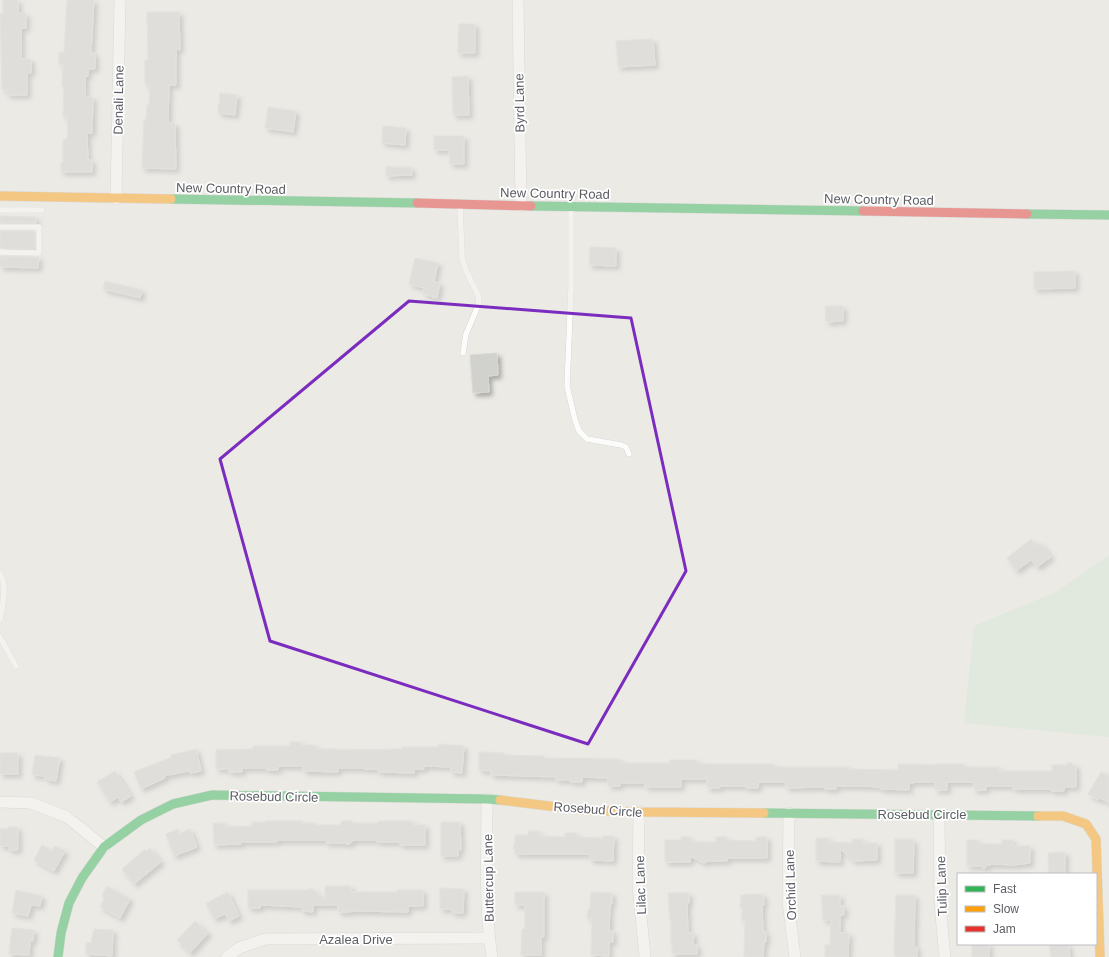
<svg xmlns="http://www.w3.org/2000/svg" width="1109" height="957" viewBox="0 0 1109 957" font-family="Arial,sans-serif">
<defs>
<filter id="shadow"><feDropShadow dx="3.5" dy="3.5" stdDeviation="2" flood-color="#0004"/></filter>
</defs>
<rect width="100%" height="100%" fill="#ebeae5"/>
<polygon fill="#d4e6d5" points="1109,555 1109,737 964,723 974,626 1056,592"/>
<g fill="#d1d1ce" stroke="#dad9d4" filter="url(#shadow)">
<polygon points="3,0 18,0 18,13 26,13 26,28 21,28 21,59 31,59 31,73 27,73 27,95 7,95 7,90 2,90 0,13 3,13"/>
<polygon points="67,0 94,0 91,53 95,53 95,69 88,69 88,76 85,76 85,97 93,97 92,133 87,133 88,160 92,160 92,172 61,172 61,163 63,163 63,140 67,139 68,116 63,116 64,87 62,86 63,64 59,64 59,52 64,53"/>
<polygon points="147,12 179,12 180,50 176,49 176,85 169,85 168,123 175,123 176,169 142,168 144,120 146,120 147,105 149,105 150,84 145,84 145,60 148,60"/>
<polygon points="459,24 475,24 475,53 458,53"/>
<polygon points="653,39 655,65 618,67 616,41"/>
<polygon points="468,76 469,115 453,115 452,77"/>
<polygon points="220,93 237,95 235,115 218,113"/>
<polygon points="268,107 296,111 293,132 265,128"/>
<polygon points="383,126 406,128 405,145 382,143"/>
<polygon points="434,136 464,136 464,164 450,164 449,150 434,150"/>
<polygon points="386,167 411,167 412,175 386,176"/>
<polygon points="0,216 36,217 36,223 0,223"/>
<polygon points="0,231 35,231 35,249 0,248"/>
<polygon points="590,247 616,248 616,266 589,265"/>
<polygon points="0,256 39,257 38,268 0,267"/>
<polygon points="415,258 438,263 434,282 440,283 437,298 423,294 424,288 409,284"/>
<polygon points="1075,271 1075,288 1034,289 1034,272"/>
<polygon points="105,281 142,290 140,298 103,289"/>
<polygon points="825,306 843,306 843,321 826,322"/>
<polygon points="497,353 498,375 488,376 489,392 473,393 470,355"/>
<polygon points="1031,539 1037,546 1041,543 1051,557 1037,567 1031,560 1016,571 1007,558"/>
<polygon points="290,742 301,742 301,745 315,745 315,749 337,749 337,750 402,749 402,747 438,747 439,744 464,746 462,773 451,772 451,767 424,766 424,769 414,769 414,773 378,772 378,769 364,769 364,768 338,768 338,772 303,771 303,766 278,766 278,770 266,770 266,768 242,768 242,772 229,772 229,769 216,769 216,750 253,749 253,746 290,746"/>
<polygon points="196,749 201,771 190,773 189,771 164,776 165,778 141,789 134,772 172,757 171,755"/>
<polygon points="479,752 504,753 504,755 544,756 544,758 620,759 620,763 669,763 669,760 697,760 697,764 774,764 774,767 849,767 849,769 898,770 898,764 936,765 936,764 964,764 964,767 999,767 999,771 1052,771 1052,765 1066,765 1070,762 1073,765 1076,765 1076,787 1064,787 1064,791 1051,791 1051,789 1013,789 1013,786 986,786 986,790 974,790 974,782 947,782 947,790 935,790 935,782 914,782 914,783 909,783 909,790 880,789 880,787 862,786 836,786 836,789 825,789 825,787 786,788 786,782 758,782 758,788 746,788 746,786 720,786 720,788 707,788 707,779 681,779 681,787 645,787 645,783 620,783 620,786 608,786 608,778 582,777 582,782 570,782 571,780 556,780 556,777 491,775 491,771 479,770"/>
<rect x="0" y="753" width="18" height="21"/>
<polygon points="35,755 60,758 56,781 45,779 45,776 32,775"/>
<polygon points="115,771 131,796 121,802 118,797 110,802 97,782"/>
<polygon points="1101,772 1109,776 1109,803 1100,798 1098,800 1088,794"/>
<polygon points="266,821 302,821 302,823 314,823 314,825 341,825 341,821 352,821 352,823 378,823 378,821 413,821 413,825 425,825 425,845 400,845 400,842 377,842 377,840 354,840 350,844 346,844 345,843 326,843 326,840 277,840 277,842 241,842 241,844 214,845 213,823 225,823 225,827 252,826 252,822 266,822"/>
<polygon points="441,822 460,822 461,850 458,850 458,856 441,856"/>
<polygon points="8,827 18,827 18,850 9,850 9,846 0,846 0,829 8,829"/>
<polygon points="178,829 179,834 190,829 197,847 174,856 166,834"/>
<polygon points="528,831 539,831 539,836 565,837 565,833 576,833 576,837 603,838 603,836 614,836 613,861 590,860 590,854 515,854 515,850 513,847 515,844 515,835 528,835"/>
<polygon points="681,837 690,837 690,842 716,842 716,837 727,837 727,840 756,841 756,837 767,837 767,858 727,858 727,861 708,861 704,863 690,856 690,862 665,862 665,840 681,840"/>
<polygon points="816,838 829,838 829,842 852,843 852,839 863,839 863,843 877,843 877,860 853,861 840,849 840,862 816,861"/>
<polygon points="895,839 913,839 913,844 914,844 913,873 895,873"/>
<polygon points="967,840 978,840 979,844 1002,844 1002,840 1013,840 1013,846 1030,846 1030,863 1015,865 991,864 991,865 987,865 984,869 981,866 967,866"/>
<polygon points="42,845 52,851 55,846 65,851 54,871 34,860"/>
<polygon points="150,848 161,862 134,884 122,869 144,850 146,851"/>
<polygon points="1065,852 1065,874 1049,874 1048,853"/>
<polygon points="107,886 130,899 120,918 100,907 105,898 102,896"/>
<polygon points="325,886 351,886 351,892 397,892 397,890 423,890 423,906 408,906 408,912 351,911 351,912 338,912 338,905 313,905 313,912 302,911 302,907 260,905 260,908 248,908 248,890 307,890 311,888 325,900"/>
<polygon points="440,888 464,889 463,913 452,913 452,909 440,909"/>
<polygon points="16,890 42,896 40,906 31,905 28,916 12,913"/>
<polygon points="228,892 239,916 229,921 225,914 214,919 206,903"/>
<polygon points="515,892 544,892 544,937 541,937 541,955 521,955 522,929 525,929 525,905 515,905"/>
<polygon points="591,892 612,893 612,904 610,904 609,931 613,931 613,942 609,942 609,956 591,955 592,918 587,918 588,909 590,909"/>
<polygon points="668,893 689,893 689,903 687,903 688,933 694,933 693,945 697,945 697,954 672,954 672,944 671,944 671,920 670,920"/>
<polygon points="763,894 764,905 762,905 763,932 766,932 766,942 764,942 763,957 744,957 745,921 742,921 742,908 739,905 741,902 741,895"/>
<polygon points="821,895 840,895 840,906 844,906 844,915 840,915 840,933 849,933 848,957 825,957 825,945 830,945 831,920 823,920"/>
<polygon points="896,895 915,895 914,947 917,947 917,957 897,957 894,954"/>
<polygon points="195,921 208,933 190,953 177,940"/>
<polygon points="12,928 34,930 33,941 30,941 29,955 9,954"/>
<polygon points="94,929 113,930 112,956 86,954 86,943 91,943"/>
<rect x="972" y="944" width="17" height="13"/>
<polygon points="1049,944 1068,944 1070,957 1051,957"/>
</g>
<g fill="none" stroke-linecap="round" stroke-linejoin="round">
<defs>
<g id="lane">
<polyline points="460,205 462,257 465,268 478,295 479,301 478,306 466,334 463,353"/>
<polyline points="571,208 571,288 567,386 575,420 579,431 587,439 621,445 626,447 629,454"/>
<polyline points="0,210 42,210"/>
<polyline points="0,227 39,227 39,253 0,252"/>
<path d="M0,574C8,585 2,608 0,620"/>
<polyline points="0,637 16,666"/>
</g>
<g id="street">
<polyline points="518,0 521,206"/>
<polyline points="116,199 120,0"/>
<path d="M487,799C487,852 484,905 492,957"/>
<polyline points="0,802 31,803 67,817 104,847"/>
<polyline points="639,812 638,885 645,957"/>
<polyline points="789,813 788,902 795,957"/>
<polyline points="939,815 940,905 945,957"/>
<polyline points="227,957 239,948 265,939 489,938"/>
</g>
<g id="fast">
<polyline points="171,199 417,203"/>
<polyline points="531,206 863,211"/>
<polyline points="1027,214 1109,215"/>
<polyline points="764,813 1038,816"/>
<polyline points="58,957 61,933 69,903 82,878 104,847 141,820 173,804 212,795 487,799 500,800"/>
</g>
<g id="slow">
<polyline points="0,196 171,199"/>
<polyline points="500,800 582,810 639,812 764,813"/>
<polyline points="1038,816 1063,816 1086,824 1096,839 1100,957"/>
</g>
<g id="jam">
<polyline points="417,203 531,206"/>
<polyline points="863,211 1027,214"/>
</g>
</defs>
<use href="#lane" stroke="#c7c7c5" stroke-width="6"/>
<use href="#street" stroke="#c7c7c5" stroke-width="12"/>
<use href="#fast" stroke="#c8c8c7" stroke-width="10"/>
<use href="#slow" stroke="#c8c8c7" stroke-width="10"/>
<use href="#jam" stroke="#c8c8c7" stroke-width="10"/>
<use href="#lane" stroke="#fcfcfb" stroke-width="5.5"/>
<use href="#street" stroke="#fcfcfb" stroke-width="11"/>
<use href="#fast" stroke="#30b455" stroke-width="9"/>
<use href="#slow" stroke="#ff9f0a" stroke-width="9"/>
<use href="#jam" stroke="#e5322d" stroke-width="9"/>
</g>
<path d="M0 0H1109V957H0ZM409,301L631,318L686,571L588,744L270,641L220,459Z" fill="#ebeae5" fill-opacity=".55" fill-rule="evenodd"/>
<path fill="none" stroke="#7b2cbf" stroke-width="3" stroke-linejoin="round" d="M409,301L631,318L686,571L588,744L270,641L220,459Z"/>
<g text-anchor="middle" stroke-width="3.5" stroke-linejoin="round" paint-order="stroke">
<g font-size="13" fill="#5b5d63" stroke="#fff">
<text transform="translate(118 100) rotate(-89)" y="5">Denali Lane</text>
<text transform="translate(519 103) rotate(-91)" y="5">Byrd Lane</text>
<text transform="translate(231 188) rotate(1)" y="5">New Country Road</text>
<text transform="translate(555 193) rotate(1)" y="5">New Country Road</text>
<text transform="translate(879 199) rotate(1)" y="5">New Country Road</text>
<text transform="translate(274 796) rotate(1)" y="5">Rosebud Circle</text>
<text transform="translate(598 809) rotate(4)" y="5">Rosebud Circle</text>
<text x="922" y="819">Rosebud Circle</text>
<text transform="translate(488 878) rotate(-91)" y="5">Buttercup Lane</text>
<text transform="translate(640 885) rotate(-92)" y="5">Lilac Lane</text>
<text transform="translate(790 885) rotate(-92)" y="5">Orchid Lane</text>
<text transform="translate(941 886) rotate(-92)" y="5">Tulip Lane</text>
<text x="356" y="944">Azalea Drive</text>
</g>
</g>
<rect x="957" y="873" width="140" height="72" fill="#ffffff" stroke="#bdbec1"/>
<rect x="965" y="886" width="20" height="6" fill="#30b455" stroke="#bdbec1"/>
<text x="993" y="893" font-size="12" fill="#5b5d63">Fast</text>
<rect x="965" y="906" width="20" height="6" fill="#ff9f0a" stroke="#bdbec1"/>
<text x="993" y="913" font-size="12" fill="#5b5d63">Slow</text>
<rect x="965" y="926" width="20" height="6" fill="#e5322d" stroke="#bdbec1"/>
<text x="993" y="933" font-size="12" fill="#5b5d63">Jam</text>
</svg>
